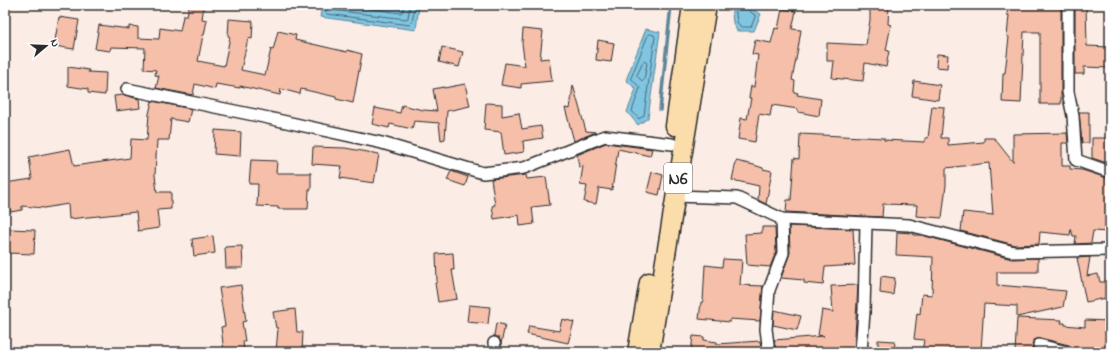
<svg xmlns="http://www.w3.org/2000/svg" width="1115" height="357" viewBox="0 0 1115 357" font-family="'Indie Flower',sans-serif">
<rect width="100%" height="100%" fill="#fcece6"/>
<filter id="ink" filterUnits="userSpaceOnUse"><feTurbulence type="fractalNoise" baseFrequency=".025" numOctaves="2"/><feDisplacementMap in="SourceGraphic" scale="8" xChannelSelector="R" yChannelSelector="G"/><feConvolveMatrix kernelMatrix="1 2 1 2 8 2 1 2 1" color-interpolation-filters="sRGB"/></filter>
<g filter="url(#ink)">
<g fill="#80c5e1" stroke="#5e8798">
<polygon points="322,5 419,5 416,30 320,17"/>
<polygon points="731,5 753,5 752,9 761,14 754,31 737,31 733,23"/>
<polygon points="646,29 660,32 648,118 638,125 627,112 636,89 626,80"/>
</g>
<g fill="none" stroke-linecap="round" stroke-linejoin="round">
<g stroke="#4d6974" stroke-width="1">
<polyline points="326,5 325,12 327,14 410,25 412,23 415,5"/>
<polyline points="331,5 332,10 406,19 408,18 410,5"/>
<polyline points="343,5 401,13 403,11 404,5"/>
<polyline points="735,5 737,22 741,27 751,27 755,17 755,15 749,11 749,5"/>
<polygon points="650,34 654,35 655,37 644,115 639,119 632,111 640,88 631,78 648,35"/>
<polygon points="644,61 647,63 644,80 642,81 637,76"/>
</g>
<polyline stroke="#5e8798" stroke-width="3.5" points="660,110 671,5"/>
</g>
<g fill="#f6bfaa" stroke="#2b2b2b">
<polygon points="189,5 204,5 202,19 207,20 204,35 203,35 198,61 224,66 230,37 228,36 229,19 253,21 252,39 248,38 241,70 265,75 271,49 273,50 278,31 296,35 295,40 347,52 347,50 362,54 353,103 336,99 336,97 301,89 300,94 281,89 280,95 240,86 240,88 216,84 215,89 195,84 193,95 156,88 159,76 155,75 156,70 144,69 145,48 111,47 110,51 95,49 99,25 129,29 129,26 138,27 138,38 159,39 160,28 180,31 183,16 187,16"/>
<polygon points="870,5 889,5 888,24 891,25 886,50 889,51 886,67 865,63 863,81 832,78 834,61 827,61 827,43 866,45 870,20"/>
<polygon points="1008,5 1061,5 1061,104 1040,104 1040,32 1024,32 1021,103 1002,102 1003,73 1005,73 1009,37 1007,37 1009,15 1007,15"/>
<polygon points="1075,5 1086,5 1087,46 1110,47 1110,68 1084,67 1084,74 1075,74"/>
<polygon points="782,9 796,11 792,29 801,30 798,49 792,80 795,81 794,92 798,93 797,95 821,99 819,116 798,112 798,109 772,105 770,116 759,114 755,142 738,139 741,118 747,119 751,98 749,98 751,86 754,87 758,55 752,54 755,40 771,43 775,28 778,29"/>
<polygon points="59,17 79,20 74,49 54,46"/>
<polygon points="523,29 543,31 540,59 549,58 552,81 521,84 521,88 501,85 505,63 525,66 522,43"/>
<polygon points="598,40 614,43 611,62 596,60"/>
<polygon points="442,47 463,52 459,67 439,62"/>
<polygon points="937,54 948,55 947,68 936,67"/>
<polygon points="68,67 89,70 88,72 106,73 105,95 88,93 88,89 68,86"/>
<polygon points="914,81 940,85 938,100 912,96"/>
<polygon points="465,84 470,106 447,111 445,139 441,140 439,123 414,121 412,129 390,124 389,128 372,124 375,108 400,113 402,105 423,110 437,111 433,89 444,87 444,88"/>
<polygon points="573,85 586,131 596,132 574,141 565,108 570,109"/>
<polygon points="124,95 139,99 140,108 116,111 114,96"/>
<polygon points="152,101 191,109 188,122 171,119 169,140 157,140 155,175 157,192 171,192 171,209 157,210 159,228 138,231 136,212 69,219 68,204 44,208 22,206 22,210 10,212 10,209 5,209 5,183 32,179 29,157 70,149 74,166 130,158 131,139 147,140 149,114"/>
<polygon points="486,103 502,104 502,116 519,113 522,129 541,126 543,138 523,141 524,152 504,155 501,132 484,130"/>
<polygon points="932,106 944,107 941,138 948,138 948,145 984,142 984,138 994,138 1013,162 1013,134 1067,133 1068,143 1062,143 1062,166 1070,166 1070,169 1082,170 1110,179 1110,213 1108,232 1093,231 1091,243 1075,244 1076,236 1073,236 1071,229 1070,235 1040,232 1039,244 1015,245 961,231 963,212 993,215 989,163 946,168 946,185 942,218 916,216 917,205 883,204 882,217 786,212 787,200 791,200 794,158 799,159 800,134 884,138 884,140 925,142 925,138 928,138"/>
<polygon points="1079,112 1089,112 1089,143 1082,143"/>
<polygon points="215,130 241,132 240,156 214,154"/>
<polygon points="1092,138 1107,138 1107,163 1092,158"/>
<polygon points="606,143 652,149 650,156 618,149 612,190 599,188 596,204 584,202 587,186 580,185 583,166 579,167 577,155"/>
<polygon points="313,147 345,148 379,154 374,183 340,178 342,166 312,164"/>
<polygon points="251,160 277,161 276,173 311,173 311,190 309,190 308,209 278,209 278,207 257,206 258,184 249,184"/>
<polygon points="736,161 754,165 763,168 763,169 772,171 766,204 758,200 759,186 732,180"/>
<polygon points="451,171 468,177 465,186 447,180"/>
<polygon points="652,172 663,175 659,195 647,192"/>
<polygon points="526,175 527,179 546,177 550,205 532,207 534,224 520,226 519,215 494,219 492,206 495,205 491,179"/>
<polygon points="789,226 853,229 855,265 825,267 823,285 804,283 804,280 781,278 790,253"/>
<polygon points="762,227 775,227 776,252 770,267 747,265 745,234 762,233"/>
<polygon points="9,229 35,230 34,254 7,253"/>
<polygon points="897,232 913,233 914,235 921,235 1012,259 1038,258 1038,272 997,272 997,285 1066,291 1063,307 1017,317 1017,306 984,304 981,351 945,350 945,352 922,352 924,340 914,339 917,313 920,314 922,294 932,295 933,257 896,255"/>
<polygon points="213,236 215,253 194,256 192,239"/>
<polygon points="242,246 243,268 226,268 225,247"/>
<polygon points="453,253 454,270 452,270 457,299 438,302 435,283 437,282 436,254"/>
<polygon points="1090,257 1087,276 1098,274 1100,282 1110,282 1110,297 1086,302 1077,258"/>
<polygon points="723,259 742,260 740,285 763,286 760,321 730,319 730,322 699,319 701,302 703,302 705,265 722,267"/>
<polygon points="881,276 895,278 893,295 880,293"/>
<polygon points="241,285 246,321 242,322 245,341 243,341 244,352 224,352 221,327 225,326 219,288"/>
<polygon points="858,285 854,352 776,352 774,340 824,336 818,335 822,310 833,312 831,286"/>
<polygon points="469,305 490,307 488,324 467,322"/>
<polygon points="295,309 297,332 303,332 302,352 276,352 278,328 276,328 273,312"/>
<polygon points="774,310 801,316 797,330 773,325"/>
<polygon points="1017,318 1062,320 1061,323 1065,323 1065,325 1085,327 1085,320 1110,321 1109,352 1074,352 1072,347 1069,345 1040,338 1034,340 1032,344 1034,350 1038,352 1015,352"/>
<polygon points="562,319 574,322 568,343 527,334 529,326 559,331"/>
<polygon points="496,323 505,325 501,344 499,338 494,336"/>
<polygon points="693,336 704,337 704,340 717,342 717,344 760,341 762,352 691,352"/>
<polygon points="878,340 895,341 894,352 878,352"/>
</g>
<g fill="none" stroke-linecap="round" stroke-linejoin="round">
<defs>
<g id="minor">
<polyline points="1068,5 1068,92 1073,116 1076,160 1110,172"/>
<polyline points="127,89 259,116 382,143 483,173 524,168 605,136 672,144"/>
<polyline points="675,196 737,198 782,219 909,225 1014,252 1110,250"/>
<polyline points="494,343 496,352"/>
<polyline points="1039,345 1067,352"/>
<polyline points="769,352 766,329 769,290 783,253 782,219"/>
<polyline points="861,352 864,312 866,223"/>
</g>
<g id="trunk">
<polyline points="675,126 692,5"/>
<polyline points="637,352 649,282"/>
<polyline points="650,352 707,5"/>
</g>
</defs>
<use href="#minor" stroke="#2b2b2b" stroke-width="14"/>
<use href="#trunk" stroke="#2b2b2b" stroke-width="21"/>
<use href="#minor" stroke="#fff" stroke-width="11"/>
<use href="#trunk" stroke="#fbddab" stroke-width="18"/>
</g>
</g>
<g text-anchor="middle" stroke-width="3.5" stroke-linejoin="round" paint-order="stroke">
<rect fill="#fff" stroke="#6b6b6b" stroke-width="1" x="664" y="163" width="28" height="30" rx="3"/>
<g font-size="17" font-weight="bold" fill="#2b2b2b">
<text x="678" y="184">N6</text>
</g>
</g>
<rect width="1115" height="357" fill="none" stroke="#fff" stroke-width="20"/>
<rect x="10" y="10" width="1095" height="337" fill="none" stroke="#2b2b2b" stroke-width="1.5" filter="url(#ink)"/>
<g transform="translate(46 46) rotate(71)" stroke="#ffffff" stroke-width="3" paint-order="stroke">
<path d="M0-3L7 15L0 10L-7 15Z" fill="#2b2b2b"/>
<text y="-6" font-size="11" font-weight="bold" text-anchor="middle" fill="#2b2b2b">N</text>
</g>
</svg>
